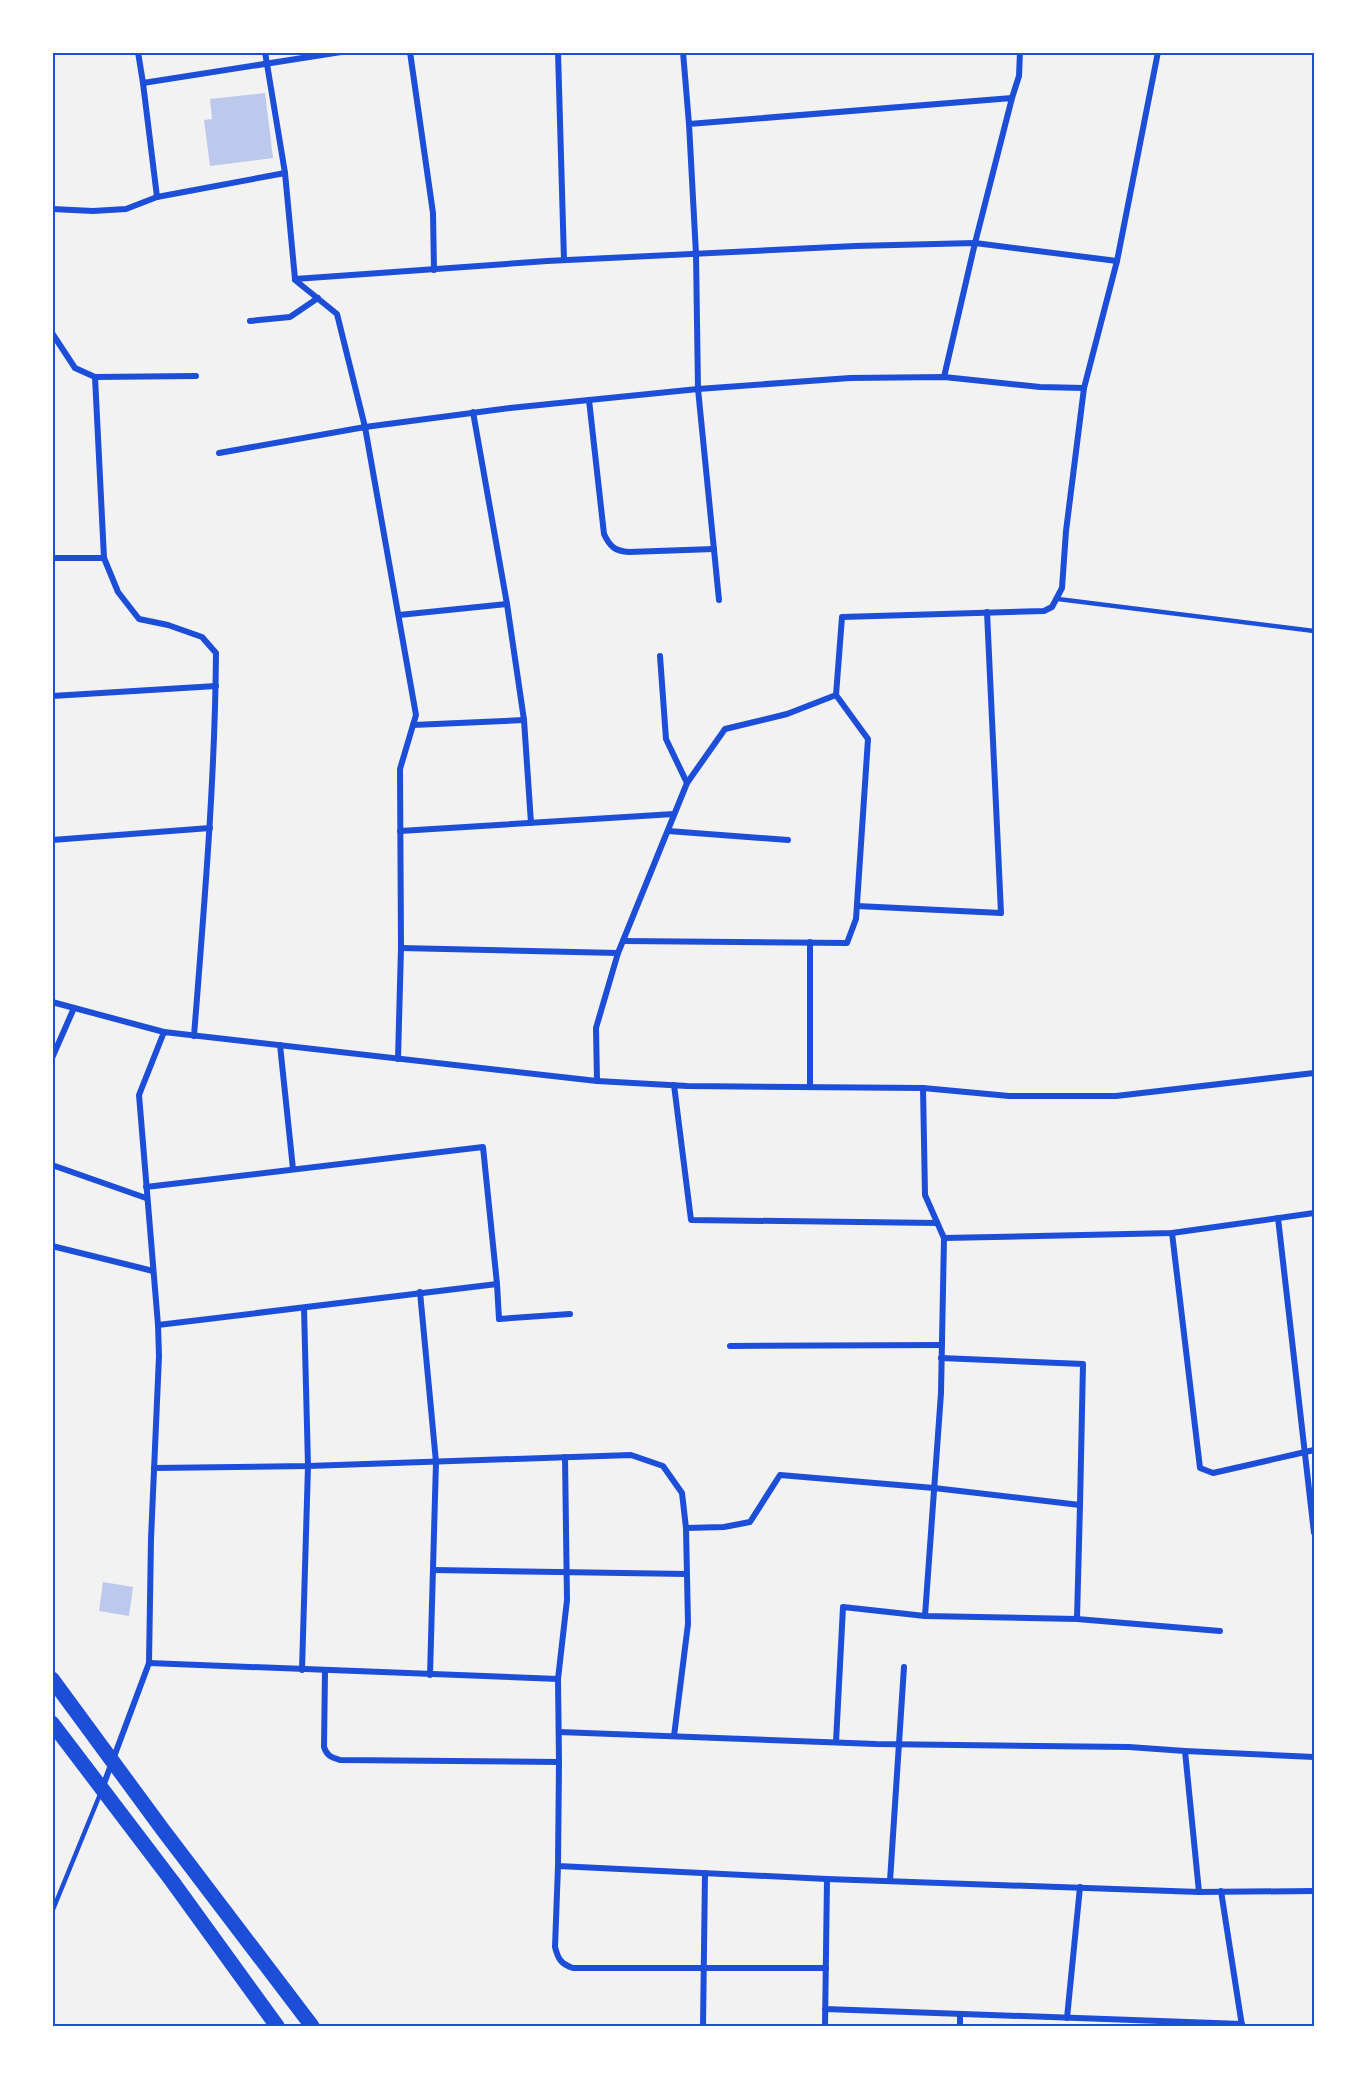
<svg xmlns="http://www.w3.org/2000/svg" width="1367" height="2079" viewBox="0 0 1367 2079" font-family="'Source Sans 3',sans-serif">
<rect width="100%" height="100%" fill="#f2f2f2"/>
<g fill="#bdc9ec">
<polygon points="265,93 273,158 210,166 204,120 212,119 210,99"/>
<polygon points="103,1582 133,1587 129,1616 99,1611"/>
</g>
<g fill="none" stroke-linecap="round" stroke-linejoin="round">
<g stroke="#1d4ed8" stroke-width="4.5">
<polyline points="1058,599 1314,631"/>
<polyline points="52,1912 101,1792"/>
</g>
<g stroke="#1d4ed8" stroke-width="6">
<polyline points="138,52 143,83 341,52"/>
<polyline points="265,52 285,173 295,279 547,261 855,246 975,243 1117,261"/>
<polyline points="410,52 433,213 434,270"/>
<polyline points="558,52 564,260"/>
<polyline points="683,52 689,124"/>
<polyline points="143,83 157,197"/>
<polyline points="1012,98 1019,76 1020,52"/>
<polyline points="52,209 93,211 126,209 157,197 285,173"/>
<polyline points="295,280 337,314 365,427 510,408 589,400 698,389 850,378 944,377 1040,387 1084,388"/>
<polyline points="250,321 290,317 318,298"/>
<polyline points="52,333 75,368 95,377"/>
<path d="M589,400L604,534C610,547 615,551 629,552L714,549"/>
<polyline points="473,412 507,604 524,720 531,823"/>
<polyline points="219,453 365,427 416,715 400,769 401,948 398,1059"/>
<path d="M52,558H104L118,592L139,619L168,625L202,637L216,653C215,781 204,908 194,1036"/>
<polyline points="104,558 95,377 196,376"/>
<polyline points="719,600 698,389 696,254 689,124 1012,98 975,243 944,377"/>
<polyline points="399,615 507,604"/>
<polyline points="660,656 666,739 687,783"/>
<polyline points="52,696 216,686"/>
<polyline points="413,725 524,720"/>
<polyline points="400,831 674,814"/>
<polyline points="668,831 788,840"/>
<polyline points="52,840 210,828"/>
<polyline points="857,906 1001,913 987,612"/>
<polyline points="623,941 847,943 856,919 868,739 836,695"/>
<polyline points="401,948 618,953"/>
<polyline points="52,1002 164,1032"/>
<polyline points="280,1045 293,1169"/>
<polyline points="52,1058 74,1008"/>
<polyline points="597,1081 687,1086 923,1088 1009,1096 1116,1096 1314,1073"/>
<polyline points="674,1085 691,1220 937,1223"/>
<polyline points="810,1087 810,942"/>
<polyline points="923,1088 925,1195 944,1238 941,1393 925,1616"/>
<polyline points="52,1165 146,1198"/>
<polyline points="146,1187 483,1147 497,1284"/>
<polyline points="1278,1218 1314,1533"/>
<polyline points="1172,1233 1200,1468 1213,1473 1314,1450"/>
<polyline points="944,1238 1172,1233 1314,1213"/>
<polyline points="52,1246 153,1271"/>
<polyline points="420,1292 436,1462 430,1675"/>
<polyline points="158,1325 497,1284 499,1319 570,1314"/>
<polyline points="730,1346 942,1345"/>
<polyline points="154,1468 308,1466 304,1308"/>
<polyline points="433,1570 687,1574"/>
<polyline points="1077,1619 1220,1631"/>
<polyline points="149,1663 558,1679 567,1600 565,1457"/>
<polyline points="302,1670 308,1466 631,1455 663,1466 682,1493 686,1528"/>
<path d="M325,1671L324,1747C327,1756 331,1757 340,1760L559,1762L558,1679"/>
<polyline points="674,1736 688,1624 686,1528 724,1527 750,1522 780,1475 934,1488 1080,1505 1083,1364 941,1358"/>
<polyline points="836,1742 843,1607 925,1616 1077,1619 1080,1505"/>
<polyline points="1185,1751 1314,1757"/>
<polyline points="559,1762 558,1866 827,1879 1199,1892 1185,1751 1129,1747 876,1744 559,1732"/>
<polyline points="102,1789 149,1663 151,1539 159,1356 158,1325 139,1095 164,1032 597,1081 596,1028 618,953 687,783 725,729 787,714 836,695 842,617 1044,611 1052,607 1062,588 1066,531 1084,388 1117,261 1158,52"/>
<path d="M558,1866L555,1947C558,1959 561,1964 573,1968H826"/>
<polyline points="890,1881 904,1667"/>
<polyline points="1221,1891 1242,2026"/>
<polyline points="1199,1892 1314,1891"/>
<polyline points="825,2009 1242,2024"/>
<polyline points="1067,2018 1080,1887"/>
<polyline points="703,2026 705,1873"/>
<polyline points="825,2026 827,1879"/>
<polyline points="960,2026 960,2014"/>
</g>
<g stroke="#1d4ed8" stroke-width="15">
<polyline points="52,1679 163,1830 312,2026"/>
<polyline points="52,1723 172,1881 277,2026"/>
</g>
</g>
<rect width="1367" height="2079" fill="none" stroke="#ffffff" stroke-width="108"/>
<rect x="54" y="54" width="1259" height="1971" fill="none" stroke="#1d4ed8" stroke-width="2"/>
</svg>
